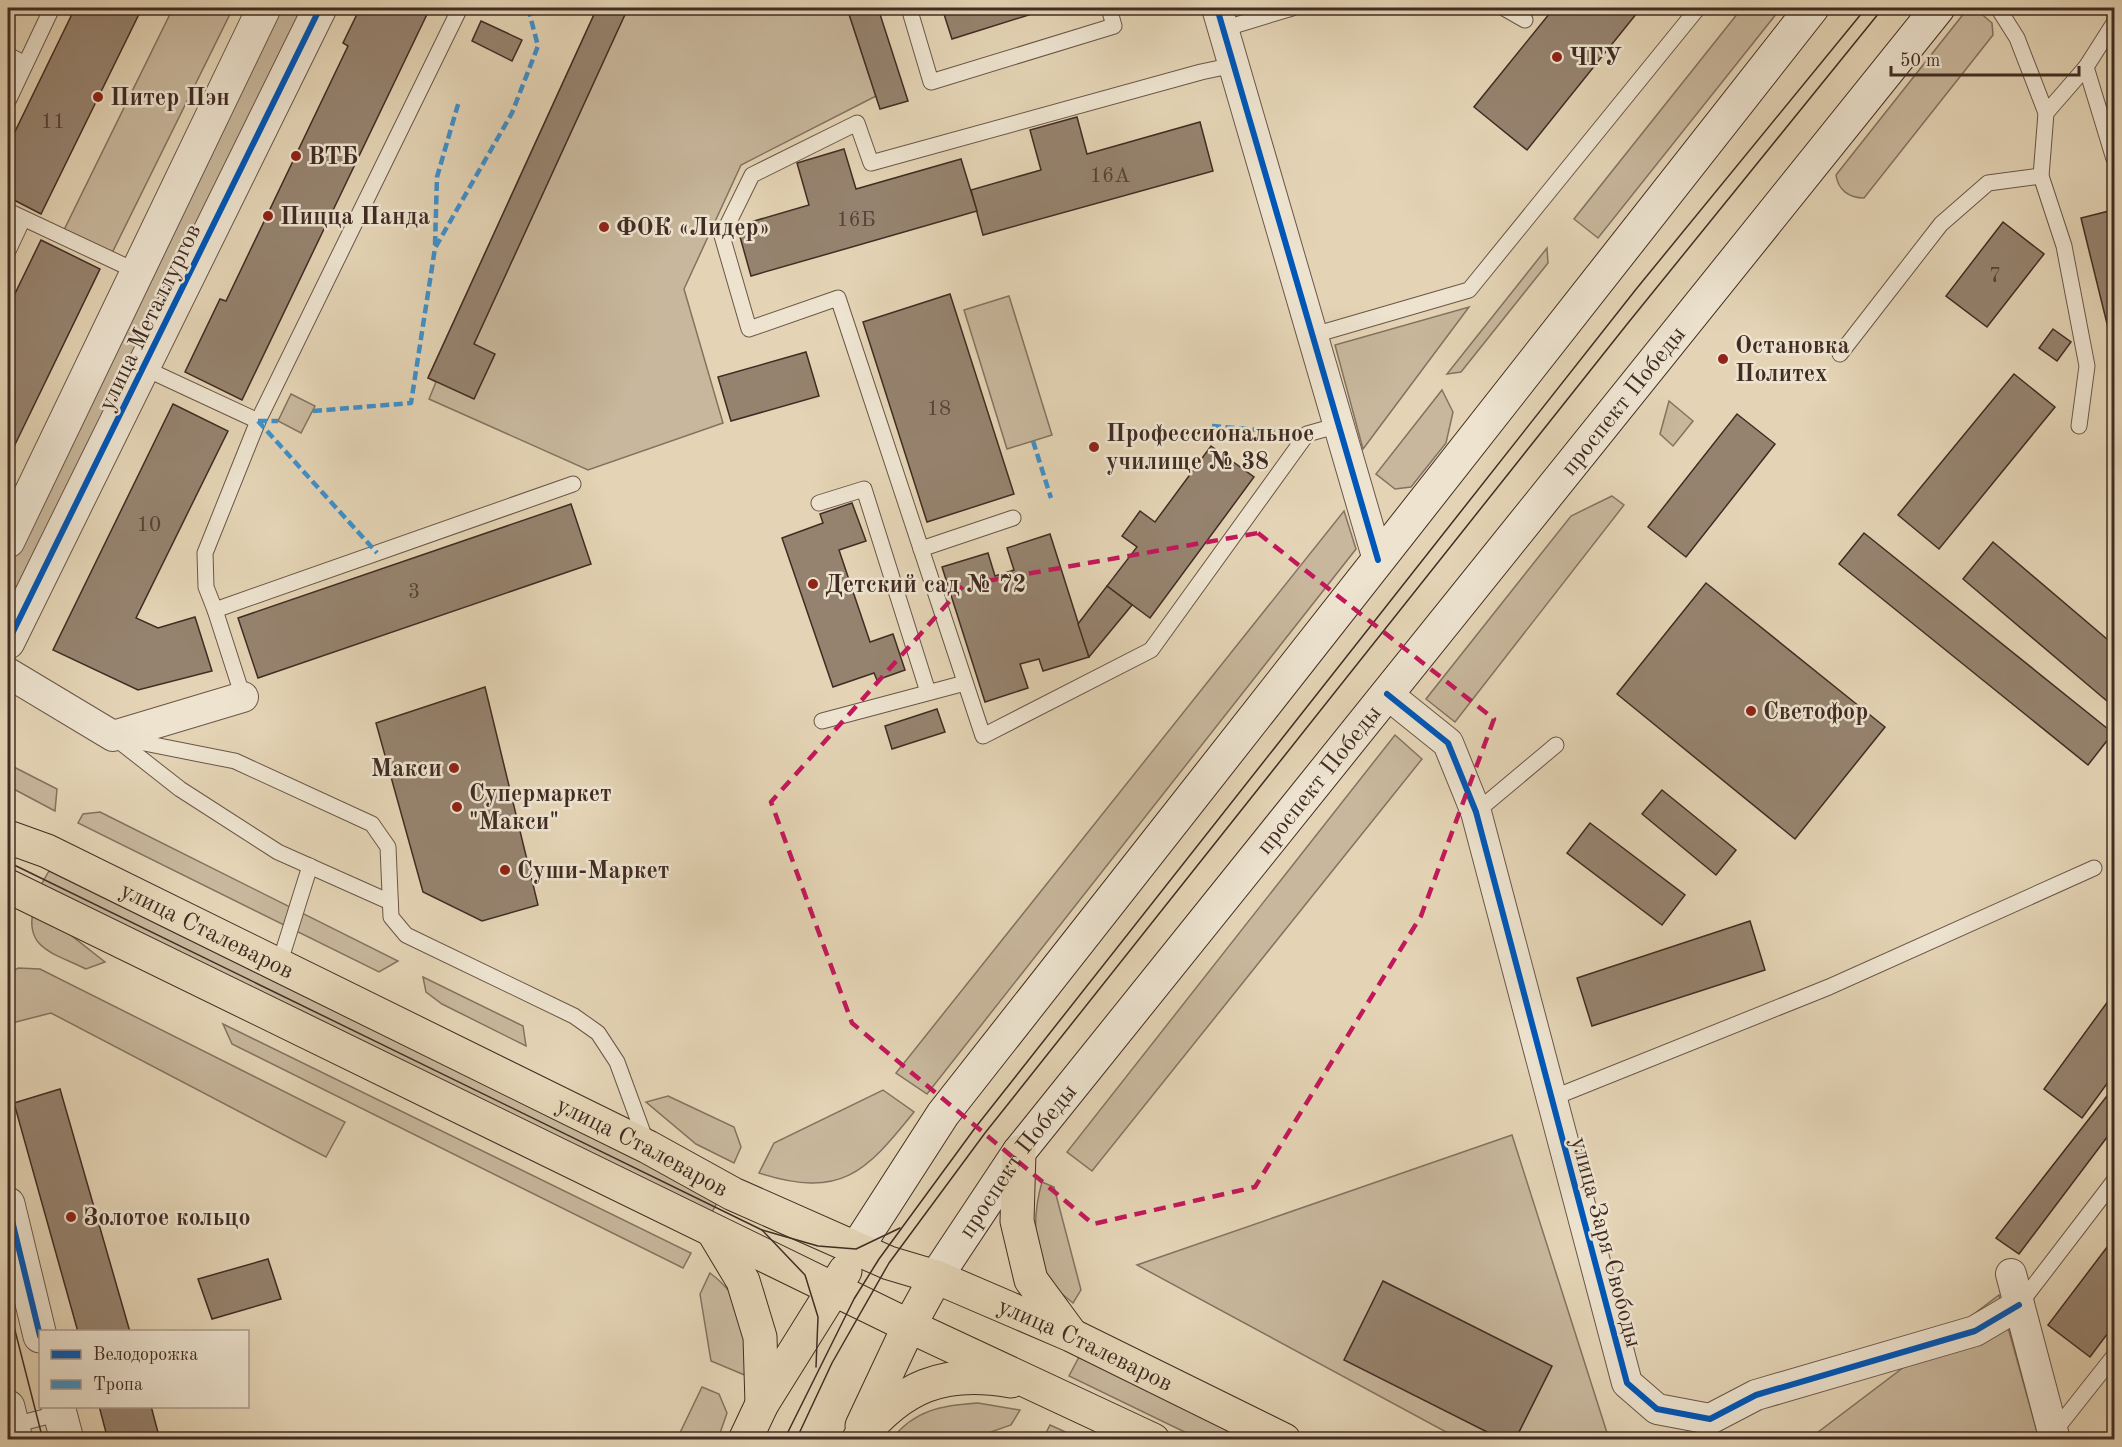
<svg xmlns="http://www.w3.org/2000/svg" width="2122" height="1447" viewBox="0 0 2122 1447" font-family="'Old Standard TT',serif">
<rect width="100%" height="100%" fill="#e4d4b5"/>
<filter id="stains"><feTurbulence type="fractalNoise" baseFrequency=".00333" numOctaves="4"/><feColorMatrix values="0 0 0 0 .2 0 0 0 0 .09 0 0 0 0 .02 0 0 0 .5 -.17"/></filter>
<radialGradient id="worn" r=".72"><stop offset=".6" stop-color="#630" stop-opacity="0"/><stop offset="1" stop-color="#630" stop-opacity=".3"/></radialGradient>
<g fill="#c8b79c" stroke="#847260" stroke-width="1.5">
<polygon points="173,8 233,8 112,253 64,230"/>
<polygon points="282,8 306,8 8,615 8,566"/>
<polygon points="597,8 847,8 876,96 741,165 684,289 723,423 588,470 429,399 436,382 428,378"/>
<polygon points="1742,8 1781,8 1598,238 1574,219"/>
<path d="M1977,10L1992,23L1993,35L1864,198C1849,198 1838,190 1836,175L1965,12Z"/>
<polygon points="1547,248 1548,263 1461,372 1447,374"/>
<polygon points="1009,296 1052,435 1007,449 964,310"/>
<polygon points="1469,307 1363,449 1335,345"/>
<polygon points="1442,390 1453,412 1446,443 1411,487 1395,489 1376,474"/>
<polygon points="291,394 315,406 301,433 278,421"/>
<polygon points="1669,401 1693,421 1673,446 1660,434"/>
<polygon points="1612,496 1624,505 1455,722 1426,699 1571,516"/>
<polygon points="1344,511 1356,549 927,1094 896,1073"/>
<polygon points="1395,735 1422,759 1092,1171 1067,1152"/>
<polygon points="8,764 57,789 55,811 8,786"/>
<polygon points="100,812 398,961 379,972 78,823 83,814"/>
<polygon points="49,871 719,1199 711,1214 41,885"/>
<path d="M33,912L54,922L105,962L86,969C57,954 25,950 33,912Z"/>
<polygon points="18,968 40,969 345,1122 326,1157 51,1013 8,1024 8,975"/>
<polygon points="423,977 523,1026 526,1046 442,1004 426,992"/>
<polygon points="223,1024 691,1253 683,1268 232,1044"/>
<path d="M883,1090L914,1112C865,1173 841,1199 759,1173L774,1143Z"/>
<polygon points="668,1096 734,1127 741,1147 734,1163 696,1144 646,1102"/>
<polygon points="1512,1135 1609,1439 1459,1439 1137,1265"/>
<path d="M1042,1182L1054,1187L1081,1290L1073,1303C1065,1296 1054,1289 1049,1280C1032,1251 1033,1213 1042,1182Z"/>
<path d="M710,1273C750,1303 743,1330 747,1376L711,1361L700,1294Z"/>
<polygon points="1999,1295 2039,1439 1809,1439"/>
<polygon points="1079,1357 1248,1439 1199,1439 1069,1376"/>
<polygon points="702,1387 719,1394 727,1413 718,1439 677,1439"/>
<path d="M978,1403L1020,1410L1011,1425L971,1439H892C914,1410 943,1405 978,1403Z"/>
<polygon points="1050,1425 1081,1439 1043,1439"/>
</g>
<g fill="#96836f" stroke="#412c23" stroke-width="1.5">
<polygon points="75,8 142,8 41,214 8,197 8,146"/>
<polygon points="360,8 430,8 242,400 185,372 220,299 226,301 348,46 343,43"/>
<polygon points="597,8 628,8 474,344 495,354 474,399 428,378"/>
<polygon points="847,8 878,8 908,101 880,109"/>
<polygon points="942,8 1051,8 952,39"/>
<polygon points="1554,8 1641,8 1527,150 1474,107"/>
<polygon points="481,21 522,40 512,61 472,41"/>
<polygon points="1077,117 1087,154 1200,122 1213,171 983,235 971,190 1041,170 1030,130"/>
<polygon points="844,149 856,189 961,159 977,211 751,276 737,226 809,205 797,163"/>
<polygon points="2109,211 2114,232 2114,352 2081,218"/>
<polygon points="2003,222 2044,254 1987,327 1946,296"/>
<polygon points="41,240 100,269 8,459 8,308"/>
<polygon points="950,294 1014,494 927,522 863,322"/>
<polygon points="2053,329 2071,342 2057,361 2039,348"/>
<polygon points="806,352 819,396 731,421 718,377"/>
<polygon points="2014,374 2055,407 1939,549 1898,515"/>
<polygon points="173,404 228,431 136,618 158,628 195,617 212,671 138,690 53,650"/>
<polygon points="1737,414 1775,444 1686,557 1648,527"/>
<polygon points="1211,446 1254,477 1150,618 1107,586 1137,547 1122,536 1140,511 1155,522"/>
<polygon points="852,503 866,541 839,550 870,642 893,634 905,670 877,680 874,673 833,687 782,538 823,523 820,514"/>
<polygon points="571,504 591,564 258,678 238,618"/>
<polygon points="1864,533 2113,733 2088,765 1839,564"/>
<polygon points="1050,534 1089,657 1043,671 1039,659 1020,664 1028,688 985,702 942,567 988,553 995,576 1014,570 1007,548"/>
<polygon points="1993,542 2114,645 2114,707 1963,579"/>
<polygon points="1706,583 1885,727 1795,839 1617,694"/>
<polygon points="1107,586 1132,605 1089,657 1078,624"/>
<polygon points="485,687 538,905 482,921 423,892 376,723"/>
<polygon points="937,709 945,732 892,749 885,726"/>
<polygon points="1662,790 1736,850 1716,875 1642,814"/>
<polygon points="1590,823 1685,895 1662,925 1567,853"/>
<polygon points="1750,921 1765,970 1592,1026 1577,978"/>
<polygon points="2114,993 2114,1074 2082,1118 2044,1089"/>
<polygon points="2114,1087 2114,1128 2019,1254 1996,1238"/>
<polygon points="60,1089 130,1332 78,1332 14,1103"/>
<polygon points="2114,1238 2114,1325 2090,1357 2048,1325"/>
<polygon points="268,1259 281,1299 212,1319 198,1279"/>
<polygon points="1383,1281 1552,1366 1515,1440 1503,1440 1344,1360"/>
<polygon points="99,1406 151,1406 160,1440 108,1440"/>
</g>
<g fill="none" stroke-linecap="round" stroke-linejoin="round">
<defs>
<g id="service">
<polyline points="460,8 258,421 205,553 206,587 215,610 573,484"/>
<polyline points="909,8 931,82 1114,26 1109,8"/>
<polyline points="1504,8 1525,20"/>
<polyline points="1998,8 2017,38 2046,113 2086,67 2114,23"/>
<polyline points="1223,29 1292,8"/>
<polyline points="8,55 25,64"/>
<polyline points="1234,65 1201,72 871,163 857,123 752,175 722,236 749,329 838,298 983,736 1151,650 1307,434 1339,425"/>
<polyline points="2086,67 2114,159"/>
<polyline points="8,101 52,8"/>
<polyline points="2046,113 2041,176 2064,246 2087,366 2079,426"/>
<polyline points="8,211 138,272"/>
<polyline points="8,251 23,219"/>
<polyline points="1314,335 1469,290 1698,8"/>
<polyline points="1840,354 1941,224 1988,183 2041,176"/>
<polyline points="144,368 258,421"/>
<polyline points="819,503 864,489 928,692"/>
<polyline points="921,549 1013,518"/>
<polyline points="215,610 243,697"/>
<polyline points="822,721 965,683"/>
<polyline points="115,738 180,789 278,852 390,902"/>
<polyline points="124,739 235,761 372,824 388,847 391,917 406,935 574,1016 598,1033 617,1062 647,1144"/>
<polyline points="1476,812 1556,745"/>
<polyline points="279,965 310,866"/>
<polyline points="1550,1099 1829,987 2094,868"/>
<polyline points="2019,1305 2114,1181"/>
<polyline points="10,1426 60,1413"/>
<polyline points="2053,1433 2114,1356"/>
</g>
<g id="minor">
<polyline points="1217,8 1378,560"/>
<polyline points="8,673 113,736 243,697"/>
<polyline points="1387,694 1448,743 1476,812 1627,1383 1657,1409 1710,1419 1756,1395 1975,1331 2019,1305"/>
<polyline points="2011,1274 2055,1440"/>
</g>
<g id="tertiary">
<polyline points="8,541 264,8"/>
<polyline points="8,642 320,8"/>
<polyline points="8,1204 40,1336"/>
<polyline points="58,1406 67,1440"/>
<polyline points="8,1407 16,1440"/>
</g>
<g id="secondary">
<polyline points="856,1249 943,1114 1812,8"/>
<path id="s1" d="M936,1277L1019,1152L1938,8"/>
</g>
<g id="primary">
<path id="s2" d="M8,837L47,851L648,1147L733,1194L889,1263L936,1277L1071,1335L1284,1440"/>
<polyline points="8,886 909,1326 1153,1440"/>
<polyline points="1019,1152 1017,1221 1031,1280 1070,1333"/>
<polyline points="713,1231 743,1281 760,1337 762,1404"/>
<polyline points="862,1426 909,1326 936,1277"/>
<polyline points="745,1440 762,1404 845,1271"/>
<path d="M858,1440C902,1386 943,1369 1011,1381"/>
</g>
</defs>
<use href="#service" stroke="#6a5648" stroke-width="17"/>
<use href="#minor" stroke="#6a5648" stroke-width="32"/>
<use href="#tertiary" stroke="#6a5648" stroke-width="35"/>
<use href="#secondary" stroke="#412c23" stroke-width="35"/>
<use href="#primary" stroke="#412c23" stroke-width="35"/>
<use href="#service" stroke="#ede3cf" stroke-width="15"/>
<use href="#minor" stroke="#ede3cf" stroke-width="30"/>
<use href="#tertiary" stroke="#ede3cf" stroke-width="33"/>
<use href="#secondary" stroke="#ede3cf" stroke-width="33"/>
<use href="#primary" stroke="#e4d4b5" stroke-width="33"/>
<g stroke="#412c23" stroke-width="1.5">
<polyline points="8,862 762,1230 818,1246 856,1249 900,1228"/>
<polyline points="762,1230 805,1275 818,1317 816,1367"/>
<polyline points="8,1303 43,1440"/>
<polyline points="784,1440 854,1299 879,1259 975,1128 1637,288 1866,8"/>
<polyline points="796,1440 832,1363 889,1263 985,1133 1628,323 1883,8"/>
</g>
<g stroke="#3f90cb" stroke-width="4.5" stroke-dasharray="9 4.5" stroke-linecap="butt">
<polyline points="435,245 437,177 459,101"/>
<polyline points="313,411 411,403 435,248 512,113 538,46 528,8"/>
<polyline points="258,421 377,553"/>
<polyline points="258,421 278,421"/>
<polyline points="1212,426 1307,434"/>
<polyline points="1033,441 1051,498"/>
</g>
<defs>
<g id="cycleway">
<polyline points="1217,8 1378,560"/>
<polyline points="8,642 320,8"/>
<polyline points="1387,694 1448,743 1476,812 1627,1383 1657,1409 1710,1419 1756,1395 1975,1331 2019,1305"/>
<polyline points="8,1204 40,1336"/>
</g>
</defs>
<use href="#cycleway" stroke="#ede3cf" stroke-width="10"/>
<use href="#cycleway" stroke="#0057b8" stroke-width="6"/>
</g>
<path fill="none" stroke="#c2185b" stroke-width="4.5" stroke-dasharray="12 8" stroke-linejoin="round" d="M1258,533L1494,719L1421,916L1255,1187L1093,1224L852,1023L771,802L964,585Z"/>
<g fill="#8f2418" stroke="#ede3cf" stroke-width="2">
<circle cx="1557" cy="57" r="6"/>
<circle cx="98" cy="97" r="6"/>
<circle cx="296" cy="156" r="6"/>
<circle cx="268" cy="216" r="6"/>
<circle cx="604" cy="227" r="6"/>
<circle cx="1723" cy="359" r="6"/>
<circle cx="1094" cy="447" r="6"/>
<circle cx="813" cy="584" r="6"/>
<circle cx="1751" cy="711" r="6"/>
<circle cx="454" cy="768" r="6"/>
<circle cx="457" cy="807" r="6"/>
<circle cx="505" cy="870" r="6"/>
<circle cx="71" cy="1217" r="6"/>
</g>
<g text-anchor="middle" stroke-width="5" stroke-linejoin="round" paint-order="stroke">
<g font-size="21" fill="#564236">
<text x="53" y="128">11</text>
<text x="1110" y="182">16А</text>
<text x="856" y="226">16Б</text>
<text x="1995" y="282">7</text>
<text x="939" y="415">18</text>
<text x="149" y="531">10</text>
<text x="414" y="598">3</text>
</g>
<g font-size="24" font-weight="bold" fill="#412c23" stroke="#ede3cf" text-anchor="start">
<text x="1569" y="65">ЧГУ</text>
<text x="110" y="105">Питер Пэн</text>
<text x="308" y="164">ВТБ</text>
<text x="280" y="224">Пицца Панда</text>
<text x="616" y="235">ФОК «Лидер»</text>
<text x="1735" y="353">Остановка<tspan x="1735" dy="28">Политех</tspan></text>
<text x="1106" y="441">Профессиональное<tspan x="1106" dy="28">училище № 38</tspan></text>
<text x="825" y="592">Детский сад № 72</text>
<text x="1763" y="719">Светофор</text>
<text x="442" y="776" text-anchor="end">Макси</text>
<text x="469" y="801">Супермаркет<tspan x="469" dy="28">"Макси"</tspan></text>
<text x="517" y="878">Суши-Маркет</text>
<text x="83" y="1225">Золотое кольцо</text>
</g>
<g font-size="24" fill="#412c23" stroke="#ede3cf">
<text transform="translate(149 317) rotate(-64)" y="8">улица Металлургов</text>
<text dy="8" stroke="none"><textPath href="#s1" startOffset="1114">проспект Победы</textPath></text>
<text dy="8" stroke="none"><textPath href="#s1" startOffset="628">проспект Победы</textPath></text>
<text dy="8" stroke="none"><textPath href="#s2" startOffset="220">улица Сталеваров</textPath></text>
<text dy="8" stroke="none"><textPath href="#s2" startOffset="706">улица Сталеваров</textPath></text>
<text dy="8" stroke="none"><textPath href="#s1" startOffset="142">проспект Победы</textPath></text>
<text transform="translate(1607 1242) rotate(75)" y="8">улица Заря Свободы</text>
<text dy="8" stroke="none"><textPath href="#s2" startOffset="1192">улица Сталеваров</textPath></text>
</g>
</g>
<rect width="2122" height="1447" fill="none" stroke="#e4d4b5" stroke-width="30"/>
<rect x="9" y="9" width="2104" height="1429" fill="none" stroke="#412c23" stroke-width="3"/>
<rect x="15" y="15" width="2092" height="1417" fill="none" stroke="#412c23" stroke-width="1.5"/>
<rect x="39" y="1330" width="210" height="78" fill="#ede3cf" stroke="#a89a8a" stroke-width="1.5"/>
<rect x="51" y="1350" width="30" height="9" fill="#0057b8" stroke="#a89a8a" stroke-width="1.5"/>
<text x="93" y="1360" font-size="18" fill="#412c23">Велодорожка</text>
<rect x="51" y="1380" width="30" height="9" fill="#3f90cb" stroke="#a89a8a" stroke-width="1.5"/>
<text x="93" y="1390" font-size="18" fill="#412c23">Тропа</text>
<path d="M1891 66v9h188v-9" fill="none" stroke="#412c23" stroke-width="3"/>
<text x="1900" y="66" font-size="18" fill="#412c23" stroke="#ede3cf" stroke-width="4.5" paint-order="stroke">50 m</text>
<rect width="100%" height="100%" filter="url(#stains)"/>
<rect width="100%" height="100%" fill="url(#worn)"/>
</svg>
